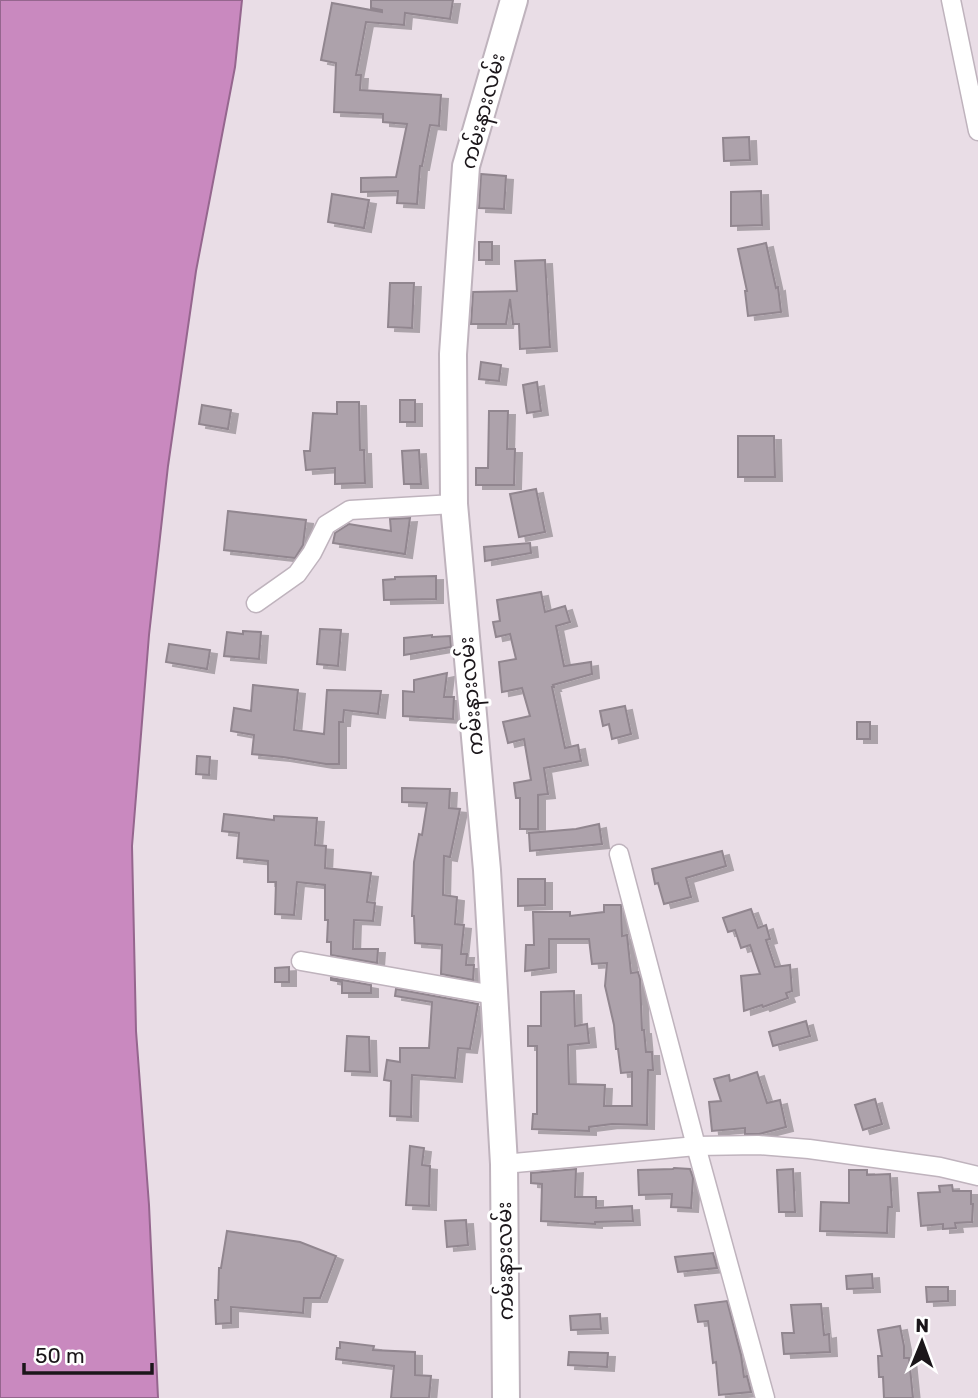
<svg xmlns="http://www.w3.org/2000/svg" width="978" height="1398" viewBox="0 0 978 1398" font-family="Rubik,'Noto Sans Myanmar',sans-serif">
<defs>
<filter id="shadow"><feDropShadow dx="7" dy="4" stdDeviation="0" flood-color="#0004"/></filter>
</defs>
<rect width="100%" height="100%" fill="#e9dde6"/>
<polygon fill="#c989bf" stroke="#95668e" stroke-width="2" points="0,0 242,0 235,67 196,271 168,466 149,635 132,846 136,1031 149,1205 158,1398 0,1398"/>
<g fill="#ada2ab" stroke="#91868f" stroke-width="2" filter="url(#shadow)">
<polygon points="371,0 453,0 450,19 405,13 404,25 366,22 356,75 361,75 360,90 441,95 439,126 430,125 422,166 420,166 417,204 397,203 398,191 361,192 361,178 396,177 407,124 383,122 383,114 334,112 336,63 321,60 332,3 382,12 382,10 371,8"/>
<polygon points="749,137 750,160 724,161 723,138"/>
<polygon points="481,174 506,176 504,209 479,208"/>
<polygon points="761,191 762,225 731,226 731,192"/>
<polygon points="332,194 369,200 364,228 328,222"/>
<rect x="479" y="242" width="13" height="18"/>
<polygon points="766,243 776,288 778,287 781,312 748,316 745,291 747,291 738,249"/>
<polygon points="545,260 550,347 520,349 519,324 513,324 510,299 506,324 471,324 473,292 517,291 515,261"/>
<polygon points="390,283 414,283 412,328 388,327"/>
<polygon points="481,362 501,365 499,381 479,379"/>
<polygon points="537,382 541,411 527,413 523,385"/>
<rect x="400" y="400" width="15" height="22"/>
<polygon points="337,402 359,402 360,450 364,450 365,483 335,484 335,468 306,470 304,451 310,451 313,413 337,414"/>
<polygon points="202,405 231,410 228,429 199,424"/>
<polygon points="489,411 508,411 507,449 515,449 514,485 476,485 476,468 488,468"/>
<polygon points="738,436 774,436 775,477 738,477"/>
<polygon points="419,450 421,484 404,484 402,451"/>
<polygon points="536,489 545,532 519,537 510,494"/>
<polygon points="228,511 306,520 303,545 295,558 224,550"/>
<polygon points="410,518 405,554 333,543 335,533 349,524 391,531 390,519"/>
<polygon points="530,543 531,553 485,561 484,547"/>
<polygon points="436,576 436,599 384,600 383,580 395,579 395,577"/>
<polygon points="541,592 545,612 565,606 570,622 556,626 564,666 591,662 592,674 553,685 554,687 552,687 565,748 578,745 581,761 544,768 548,794 538,795 538,829 520,829 520,798 516,798 514,783 531,780 524,739 508,743 503,722 530,716 522,688 502,692 499,662 516,659 510,634 496,637 493,622 500,621 497,600"/>
<polygon points="320,629 341,630 338,666 317,664"/>
<polygon points="243,631 261,632 259,659 224,656 227,632 243,634"/>
<polygon points="432,635 432,637 450,636 451,647 404,655 404,638"/>
<polygon points="169,644 210,650 207,669 166,662"/>
<polygon points="447,673 444,697 454,697 453,719 403,716 403,691 414,692 414,680"/>
<polygon points="253,685 298,690 294,730 324,734 327,690 381,691 378,714 344,710 343,722 339,722 339,764 326,764 283,757 252,754 254,735 231,731 234,708 251,711"/>
<polygon points="625,706 631,734 612,739 609,724 603,726 600,711"/>
<rect x="857" y="722" width="13" height="17"/>
<polygon points="197,756 210,757 209,775 196,774"/>
<polygon points="402,788 450,789 449,808 460,809 450,857 444,856 443,895 457,897 455,924 464,925 461,954 467,954 466,965 474,965 473,980 441,974 442,945 415,943 414,916 412,916 414,862 419,834 422,835 427,803 402,802"/>
<polygon points="224,814 274,820 274,816 317,818 315,845 326,846 325,868 371,873 367,902 375,903 373,921 354,920 353,949 378,949 377,963 331,955 331,942 327,942 328,920 325,920 325,885 297,882 294,915 275,914 276,882 268,882 268,861 237,858 239,833 222,831"/>
<polygon points="599,824 602,844 530,851 529,833 576,829"/>
<polygon points="722,851 726,866 686,878 691,897 664,904 658,883 655,884 652,869"/>
<polygon points="518,879 545,879 545,905 518,906"/>
<polygon points="604,905 621,905 622,936 627,935 631,973 638,972 640,979 642,1030 644,1030 646,1052 652,1052 653,1070 648,1070 647,1125 612,1124 589,1127 589,1131 532,1129 533,1114 537,1114 537,1046 528,1046 528,1026 541,1026 541,992 574,991 575,1026 587,1024 589,1043 568,1045 569,1084 605,1085 604,1106 632,1106 632,1072 621,1073 618,1049 616,1049 614,1025 605,986 607,963 592,964 589,939 549,939 549,968 525,971 526,945 534,945 533,912 570,912 570,916 604,912"/>
<polygon points="751,909 758,928 766,925 770,939 766,940 775,967 790,965 792,991 786,993 788,998 763,1007 762,1005 744,1011 741,976 760,974 750,945 741,948 735,930 728,932 723,918"/>
<polygon points="289,967 289,982 275,982 275,968"/>
<polygon points="331,978 371,985 371,993 342,993 342,982 331,980"/>
<polygon points="396,989 478,1004 470,1049 458,1048 455,1078 412,1075 411,1117 390,1116 391,1081 384,1080 387,1060 400,1062 400,1048 429,1048 432,1002 395,996"/>
<polygon points="806,1021 810,1036 773,1046 769,1032"/>
<polygon points="347,1036 369,1037 370,1072 345,1071"/>
<polygon points="757,1072 767,1103 780,1100 786,1127 759,1134 745,1134 745,1128 712,1131 709,1102 721,1101 714,1079 729,1075 730,1081"/>
<polygon points="875,1099 882,1124 863,1130 855,1105"/>
<polygon points="410,1146 424,1148 422,1165 430,1166 429,1206 406,1205"/>
<polygon points="674,1168 690,1169 693,1178 691,1208 671,1207 672,1194 639,1195 638,1170 673,1169"/>
<polygon points="576,1169 575,1197 596,1197 596,1208 632,1206 633,1221 595,1222 595,1224 541,1221 542,1184 531,1183 531,1173"/>
<polygon points="793,1169 795,1212 779,1212 777,1170"/>
<polygon points="849,1170 867,1170 867,1175 890,1174 892,1207 888,1207 887,1233 820,1231 821,1202 849,1203"/>
<polygon points="952,1185 953,1191 971,1191 971,1204 973,1204 972,1222 955,1223 956,1228 943,1229 943,1224 921,1226 918,1193 940,1192 939,1186"/>
<polygon points="466,1220 468,1245 447,1247 445,1221"/>
<polygon points="227,1231 300,1242 336,1256 320,1298 304,1298 303,1313 231,1307 231,1323 216,1324 215,1300 218,1300 219,1268 221,1268"/>
<polygon points="713,1253 717,1268 678,1272 675,1257"/>
<polygon points="872,1274 873,1288 847,1289 846,1276"/>
<polygon points="926,1287 948,1287 948,1301 927,1302"/>
<polygon points="727,1301 741,1355 744,1377 747,1376 751,1392 719,1395 716,1362 713,1363 708,1321 698,1322 695,1305"/>
<polygon points="821,1304 824,1335 829,1334 830,1352 784,1354 782,1333 794,1333 791,1305"/>
<polygon points="600,1314 601,1329 571,1330 570,1316"/>
<polygon points="900,1326 904,1346 904,1358 909,1358 913,1398 884,1398 883,1377 879,1377 878,1356 882,1356 878,1330"/>
<polygon points="340,1342 374,1346 373,1350 415,1352 415,1375 431,1376 429,1398 391,1398 394,1366 336,1359 337,1348 340,1348"/>
<polygon points="569,1352 608,1353 607,1367 568,1365"/>
</g>
<g fill="none" stroke-linecap="round" stroke-linejoin="round">
<defs>
<g id="minor">
<polyline points="951,0 978,131"/>
<polyline points="256,603 297,574 312,553 326,525 350,510 454,504"/>
<polyline points="619,854 696,1146 765,1398"/>
<polyline points="301,961 494,995"/>
<polyline points="504,1164 696,1146 758,1145 809,1149 940,1167 978,1176"/>
</g>
<polyline id="primary" points="506,1398 504,1164 487,870 454,504 453,354 466,166 514,0"/>
</defs>
<use href="#minor" stroke="#bfb3bd" stroke-width="21"/>
<use href="#primary" stroke="#bfb3bd" stroke-width="30"/>
<use href="#minor" stroke="#fff" stroke-width="18"/>
<use href="#primary" stroke="#fff" stroke-width="26"/>
</g>
<g text-anchor="middle" stroke-width="6" stroke-linejoin="round" paint-order="stroke">
<g font-size="21" fill="#1b161a" stroke="#fff">
<text transform="translate(483 111) rotate(-75)" y="7">ကမ်းနားလမ်း</text>
<text transform="translate(471 696) rotate(-95)" y="7">ကမ်းနားလမ်း</text>
<text transform="translate(505 1261) rotate(-91)" y="7">ကမ်းနားလမ်း</text>
</g>
</g>
<g transform="translate(922 1342) rotate(1)" stroke="#ffffff" stroke-width="5" paint-order="stroke">
<path d="M0-5L12 26L0 18L-12 26Z" fill="#1b161a"/>
<text y="-10" font-size="19" font-weight="bold" text-anchor="middle" fill="#1b161a">N</text>
</g>
<path d="M24 1363v10h128v-10" fill="none" stroke="#1b161a" stroke-width="3.5"/>
<text x="35" y="1363" font-size="21" fill="#1b161a" stroke="#ffffff" stroke-width="5" paint-order="stroke">50 m</text>
</svg>
